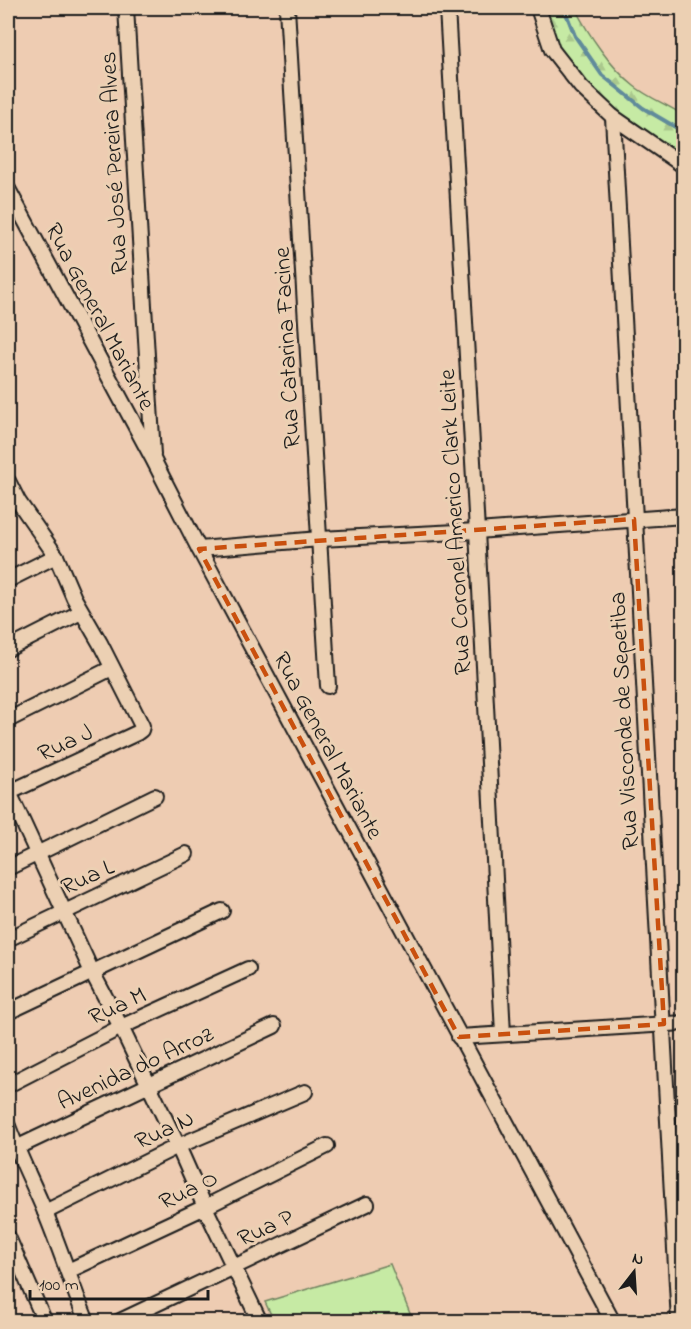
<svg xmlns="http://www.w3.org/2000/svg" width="691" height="1329" viewBox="0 0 691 1329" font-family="'Indie Flower',sans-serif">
<defs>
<pattern id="forest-firs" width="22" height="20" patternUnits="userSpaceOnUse" patternTransform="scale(1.5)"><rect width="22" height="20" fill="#c6eaa4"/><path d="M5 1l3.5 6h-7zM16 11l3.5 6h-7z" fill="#aac88d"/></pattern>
</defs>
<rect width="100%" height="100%" fill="#eeccb2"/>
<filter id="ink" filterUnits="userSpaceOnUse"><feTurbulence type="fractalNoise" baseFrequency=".0167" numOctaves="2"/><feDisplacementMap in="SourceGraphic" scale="12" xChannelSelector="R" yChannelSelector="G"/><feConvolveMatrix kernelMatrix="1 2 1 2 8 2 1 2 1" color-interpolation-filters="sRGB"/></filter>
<g filter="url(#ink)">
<polygon fill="#c6eaa4" stroke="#718360" stroke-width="1.5" points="390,1264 413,1321 274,1321 265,1302"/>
<g fill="url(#forest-firs)" stroke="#718360" stroke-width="1.5">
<polygon points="545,8 563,8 574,36 602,76 643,109 683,133 683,159 637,129 593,94 561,53"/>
<path d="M565,8H575C588,34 611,68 634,86C649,98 668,105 683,115V132L643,107L602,74L576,36Z"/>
</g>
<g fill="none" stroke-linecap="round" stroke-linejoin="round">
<polyline stroke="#618b9b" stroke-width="4" points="564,8 575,36 602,75 643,108 684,132"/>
<defs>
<g id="minor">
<polyline points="126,8 153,455"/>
<polyline points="287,8 328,686"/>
<polyline points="447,8 477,531 503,1034"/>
<polyline points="538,8 552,50 581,87 613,117 684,166"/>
<polyline points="613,117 679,1322"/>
<polyline points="8,189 153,459 199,549 613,1322"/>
<polyline points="8,481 18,501 56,556 74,598 100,643 142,726 141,730 137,733 8,793"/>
<polyline points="199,549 320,539 477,531 684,516"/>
<polyline points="8,580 56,556"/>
<polyline points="8,649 81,612"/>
<polyline points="8,720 112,668"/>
<polyline points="8,790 92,972 121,1027 178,1146 205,1207 260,1322"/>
<polyline points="8,868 155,796"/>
<polyline points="8,939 186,854"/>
<polyline points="8,1012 222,911"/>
<polyline points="459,1037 684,1023"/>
<polyline points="8,1085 121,1027 248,969"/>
<path d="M8,1126C19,1156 33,1183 45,1212C60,1248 72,1286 87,1322"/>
<polyline points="16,1148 274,1026"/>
<polyline points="45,1212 178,1146 305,1092"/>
<polyline points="8,1237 45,1322"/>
<polyline points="68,1271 205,1207 327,1146"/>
<polyline points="118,1322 367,1204"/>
</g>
</defs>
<use href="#minor" stroke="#1c1c1c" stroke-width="18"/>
<use href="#minor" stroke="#ecd0b3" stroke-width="14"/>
</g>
</g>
<path fill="none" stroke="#c9500e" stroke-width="4.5" stroke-dasharray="12 8" stroke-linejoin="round" d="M634,519L664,1024L459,1037L199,549Z"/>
<g text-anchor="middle" stroke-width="6" stroke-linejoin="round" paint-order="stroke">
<g font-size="24" fill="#1c1c1c" stroke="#ecd0b3">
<text transform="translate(113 163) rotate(-93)" y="8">Rua José Pereira Alves</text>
<text transform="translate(101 316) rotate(62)" y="8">Rua General Mariante</text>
<text transform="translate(286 348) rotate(-93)" y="8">Rua Catarina Facine</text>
<text transform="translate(454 522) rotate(-93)" y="8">Rua Coronel Americo Clark Leite</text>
<text transform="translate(623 721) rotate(-93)" y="8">Rua Visconde de Sepetiba</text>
<text transform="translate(65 742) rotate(-25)" y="8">Rua J</text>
<text transform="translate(329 745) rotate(62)" y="8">Rua General Mariante</text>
<text transform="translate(87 876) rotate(-25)" y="8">Rua L</text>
<text transform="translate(117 1005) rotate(-25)" y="8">Rua M</text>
<text transform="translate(135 1067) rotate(-25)" y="8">Avenida do Arroz</text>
<text transform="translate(164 1129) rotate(-25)" y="8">Rua N</text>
<text transform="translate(188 1189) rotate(-26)" y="8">Rua O</text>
<text transform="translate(265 1227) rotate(-25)" y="8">Rua P</text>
</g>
</g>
<rect width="691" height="1329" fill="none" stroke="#ecd0b3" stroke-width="30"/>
<rect x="15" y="15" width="661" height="1299" fill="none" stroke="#1c1c1c" stroke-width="2" filter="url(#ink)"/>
<g transform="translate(634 1272) rotate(17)" stroke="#ecd0b3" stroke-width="4.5" paint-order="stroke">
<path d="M0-4.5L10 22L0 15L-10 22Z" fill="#1c1c1c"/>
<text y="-9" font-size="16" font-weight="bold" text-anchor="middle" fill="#1c1c1c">N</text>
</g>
<path d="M30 1290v9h178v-9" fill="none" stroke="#1c1c1c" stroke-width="3"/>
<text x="39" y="1290" font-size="18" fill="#1c1c1c" stroke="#ecd0b3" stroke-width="4.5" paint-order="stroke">100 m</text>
</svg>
